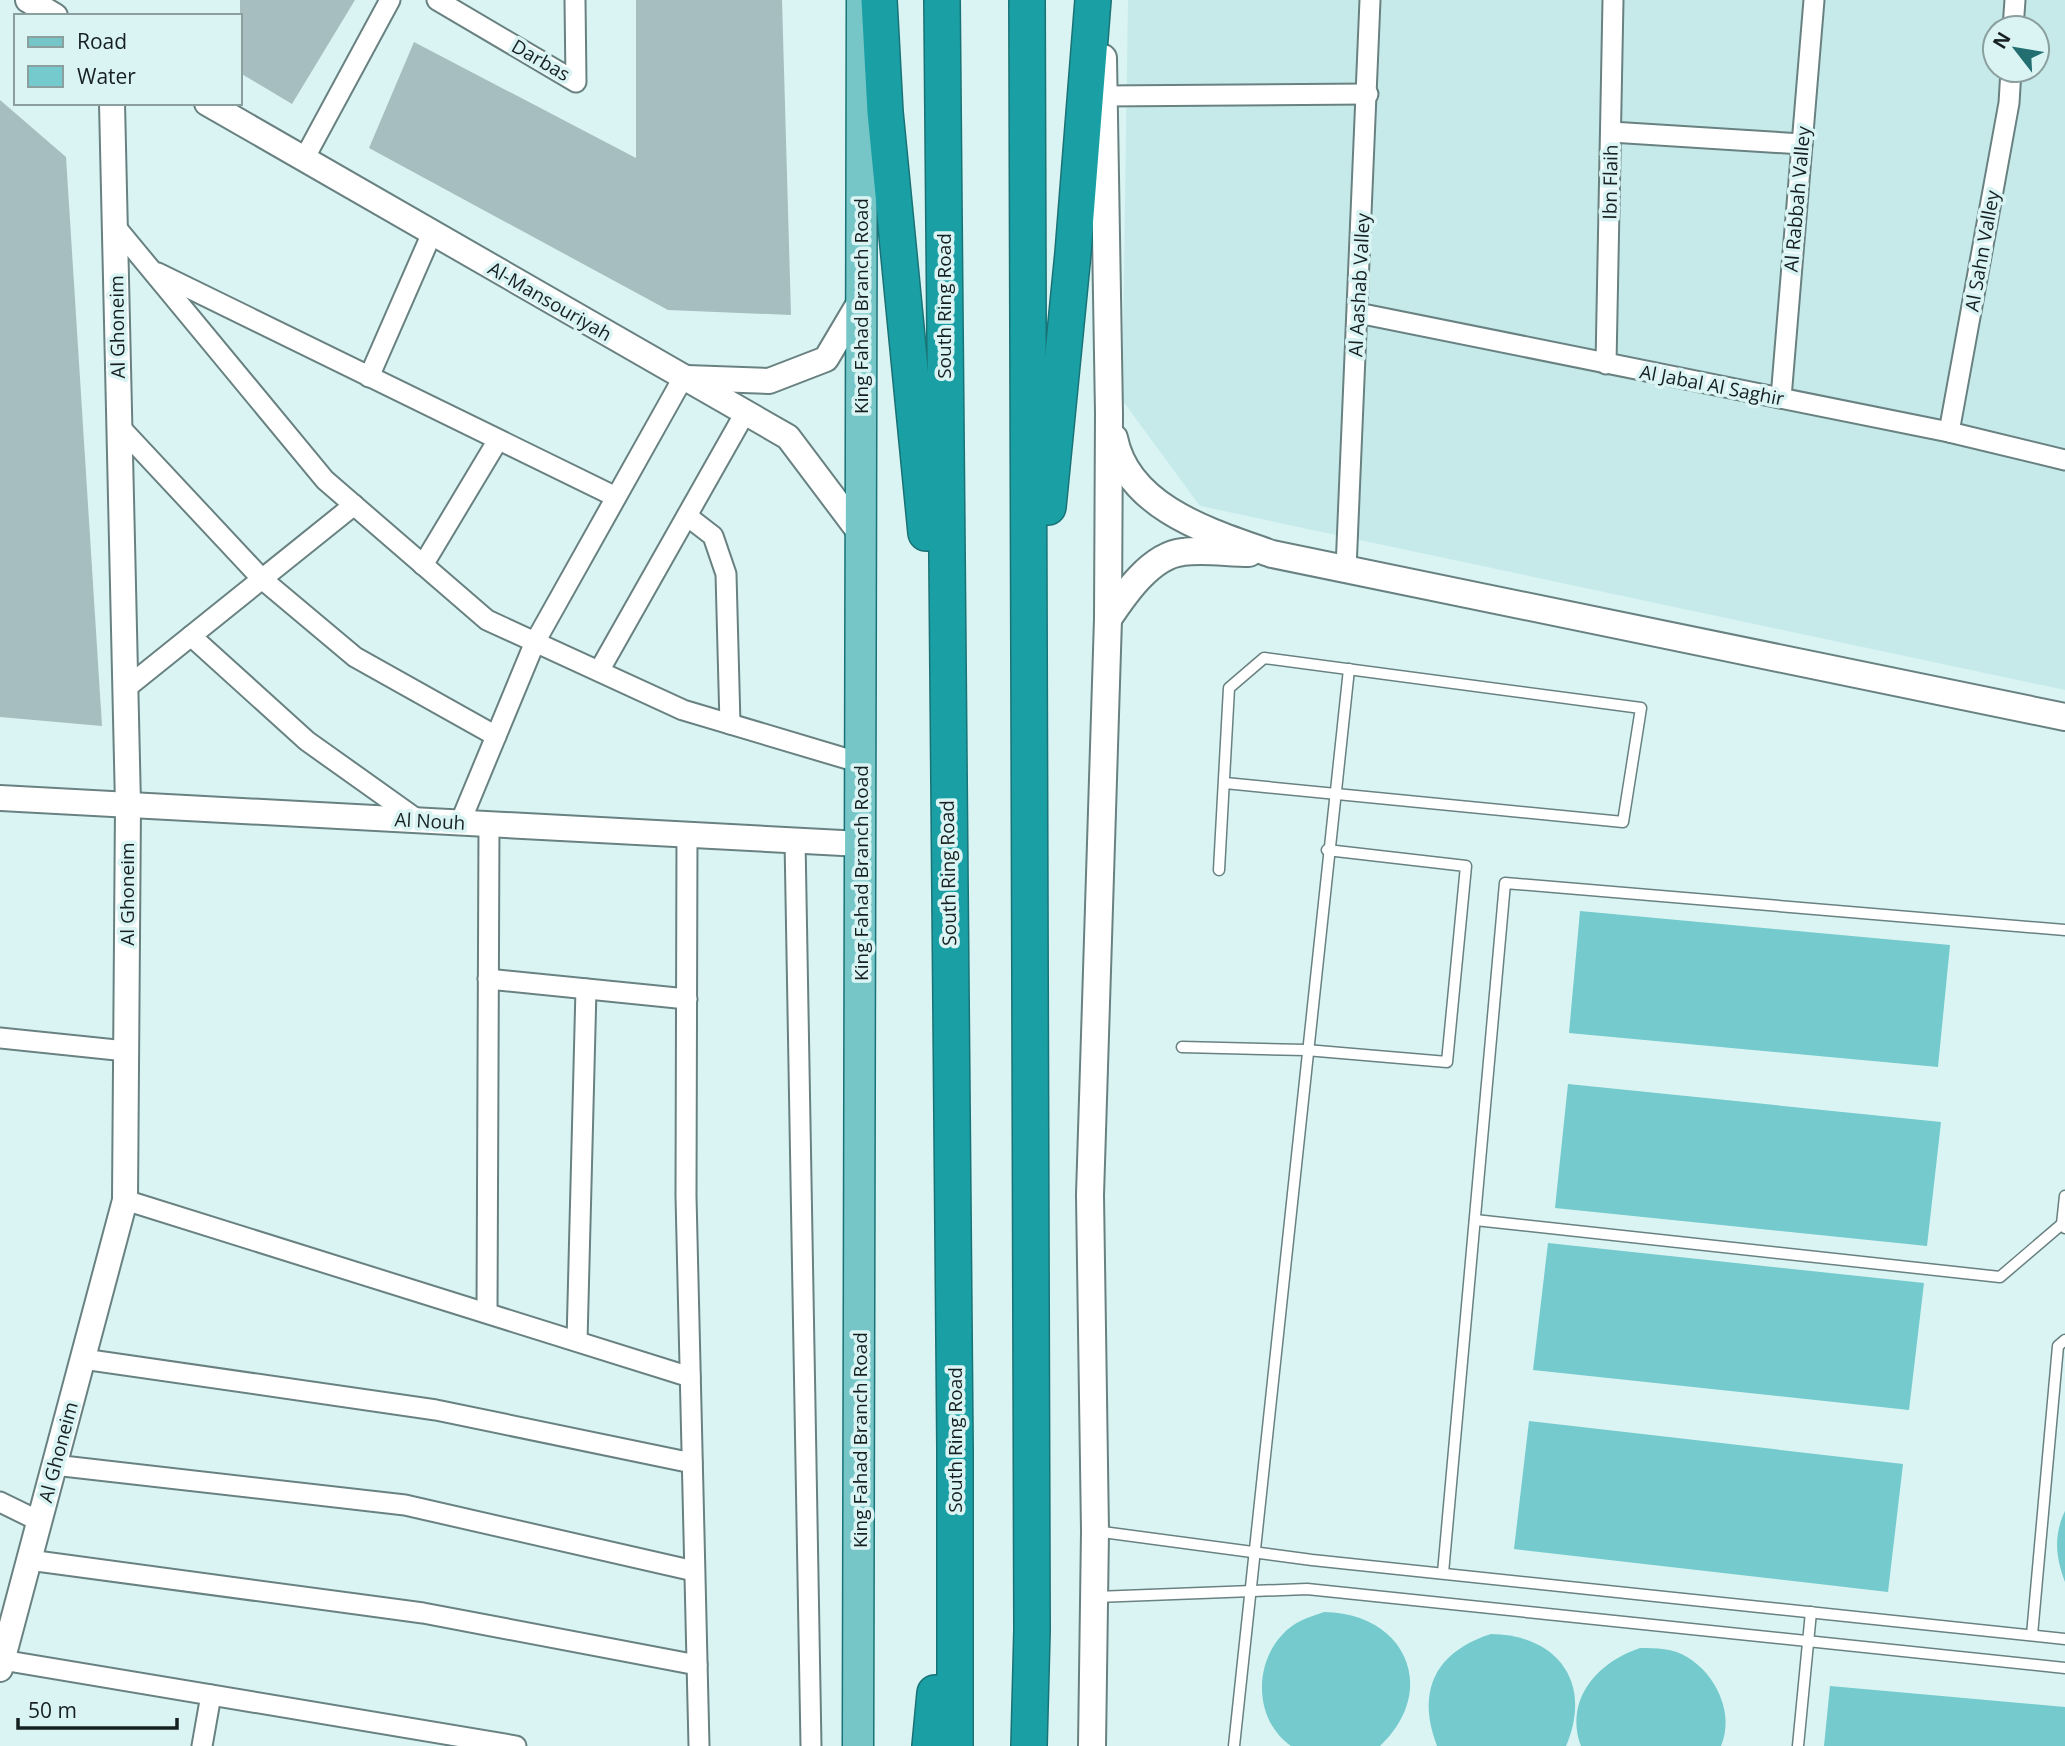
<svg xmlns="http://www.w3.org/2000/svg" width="2065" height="1746" viewBox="0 0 2065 1746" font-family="'Open Sans',sans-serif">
<rect width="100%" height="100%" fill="#daf4f4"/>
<path fill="#c6eaea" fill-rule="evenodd" d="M1128,0H2065V690L1200,506L1122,400ZM1995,28H2037V70H1995Z"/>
<g fill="#74cacc">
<polygon points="1580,911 1950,945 1938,1067 1569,1033"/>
<polygon points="1568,1084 1941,1122 1927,1246 1555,1208"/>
<polygon points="1548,1243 1924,1283 1909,1410 1533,1370"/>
<polygon points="1529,1421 1903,1464 1888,1592 1514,1549"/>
<path d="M2065,1511V1582C2056,1558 2053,1536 2065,1511Z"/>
<path d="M1324,1612C1405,1613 1440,1689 1380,1746H1291C1255,1721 1253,1666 1282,1635C1293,1622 1309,1617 1324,1612Z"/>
<path d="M1491,1634C1558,1635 1593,1683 1566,1746H1437C1416,1691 1435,1652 1491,1634Z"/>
<path d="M1640,1648C1656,1648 1673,1648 1687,1657C1716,1674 1735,1714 1721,1746H1581C1564,1699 1598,1662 1640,1648Z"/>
<polygon points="1830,1686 2065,1707 2065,1746 1824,1746"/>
</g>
<g fill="#a6bebf">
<polygon points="240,0 355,0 292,104 240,73"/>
<polygon points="636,0 782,0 791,315 668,310 369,148 414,42 636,158"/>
<polygon points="0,100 66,157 102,726 0,717"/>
</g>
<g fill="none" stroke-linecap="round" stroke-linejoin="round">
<defs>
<g id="service">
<polyline points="1219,870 1229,688 1264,658 1641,708 1623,822 1225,783"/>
<polyline points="1182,1047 1306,1050 1447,1062 1466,866 1327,850"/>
<polyline points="1475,1220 2000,1277 2062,1224"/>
<polyline points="2065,1228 2062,1224 2065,1196"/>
<polyline points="1095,1531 1312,1560 2065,1639"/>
<polyline points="1443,1573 1505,883 2065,930"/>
<polyline points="1096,1597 1307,1589 2065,1668"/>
<polyline points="2032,1635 2058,1346 2065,1340"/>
<polyline points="1234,1746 1349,669"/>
<polyline points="1798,1746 1811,1612"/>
</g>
<g id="minor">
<polyline points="437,0 576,82 575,0"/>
<polyline points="2013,28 2015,0"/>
<polyline points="1103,96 1368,94"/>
<polyline points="1611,132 1802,144"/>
<polyline points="304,159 390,0"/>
<polyline points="115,226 325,480 487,620 683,710 861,763"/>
<polyline points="158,273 616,497"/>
<polyline points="1358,313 1949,432 2065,460"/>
<polyline points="1606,364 1613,0"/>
<polyline points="369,377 432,233"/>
<polyline points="1781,398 1814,0"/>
<polyline points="119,426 262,579 355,657 496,736"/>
<polyline points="1949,432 2009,103 2011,70"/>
<polyline points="687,516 713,536 726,574 730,724"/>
<polyline points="423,565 498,440"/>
<polyline points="1346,569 1370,0"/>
<polyline points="191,636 307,741 418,820"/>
<polyline points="599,671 745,413"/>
<polyline points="125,689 354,505"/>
<polyline points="460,823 535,642 683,378"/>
<polyline points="687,835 686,1196 699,1746"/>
<polyline points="795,840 811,1746"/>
<polyline points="488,979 687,999"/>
<polyline points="0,1038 126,1051"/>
<polyline points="125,1200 690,1377"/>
<polyline points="487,1313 489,824"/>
<polyline points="577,1341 586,989"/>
<polyline points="83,1359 436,1410 692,1463"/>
<polyline points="54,1465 405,1505 694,1571"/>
<polyline points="0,1502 39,1521"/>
<polyline points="29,1560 423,1613 697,1665"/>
<polyline points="2,1660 516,1746"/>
<polyline points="202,1746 211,1695"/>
</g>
<g id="tertiary">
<polyline points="28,0 55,16"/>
<polyline points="207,103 788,437 861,534"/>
<polyline points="687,378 769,381 826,359 861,300"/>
<polyline points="0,798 861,844"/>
<polyline points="0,1669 125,1200 128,805 112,103"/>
</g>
<g id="secondary">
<path d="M1114,438C1128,509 1213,533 1272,554L2065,717"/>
<path d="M1108,619C1124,595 1151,555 1183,552C1204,549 1228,553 1249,553"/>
<polyline points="1092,1746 1095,1531 1090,1195 1108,619 1109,413 1103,58"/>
</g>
<polyline id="primary" points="858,1746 862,0"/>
<g id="motorway">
<polyline points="879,0 885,112 926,533"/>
<polyline points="942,0 955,1449 955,1746"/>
<polyline points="1027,0 1032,1630 1029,1746"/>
<polyline points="1048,507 1073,253 1093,0"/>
<polyline points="930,1746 935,1693"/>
</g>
</defs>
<use href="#service" stroke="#698181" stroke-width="13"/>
<use href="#minor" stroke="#698181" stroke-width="23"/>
<use href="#tertiary" stroke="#698181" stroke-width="28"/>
<use href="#secondary" stroke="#698181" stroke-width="30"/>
<use href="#primary" stroke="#197376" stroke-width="33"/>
<use href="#motorway" stroke="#197376" stroke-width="38"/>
<use href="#service" stroke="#fff" stroke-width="10"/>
<use href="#minor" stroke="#fff" stroke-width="19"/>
<use href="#tertiary" stroke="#fff" stroke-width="24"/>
<use href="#secondary" stroke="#fff" stroke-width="26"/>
<use href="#primary" stroke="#76c6c8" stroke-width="30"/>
<use href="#motorway" stroke="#1aa0a4" stroke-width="35"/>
</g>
<g text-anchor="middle" stroke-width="7" stroke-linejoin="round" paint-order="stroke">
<g font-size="19" fill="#172020" stroke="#daf4f4">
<text transform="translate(541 60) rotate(30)" y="7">Darbas</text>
<text transform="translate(1610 182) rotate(-89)" y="7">Ibn Flaih</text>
<text transform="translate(1797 199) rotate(-85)" y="7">Al Rabbah Valley</text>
<text transform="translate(1982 251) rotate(-80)" y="7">Al Sahn Valley</text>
<text transform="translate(1359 285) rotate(-87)" y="7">Al Aashab Valley</text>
<text transform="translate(550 301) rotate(30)" y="7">Al-Mansouriyah</text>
<text transform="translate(861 306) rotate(-90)" y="7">King Fahad Branch Road</text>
<text transform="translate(944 306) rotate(-90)" y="7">South Ring Road</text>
<text transform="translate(117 327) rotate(-91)" y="7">Al Ghoneim</text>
<text transform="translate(1712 385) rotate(11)" y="7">Al Jabal Al Saghir</text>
<text transform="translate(430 821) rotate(3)" y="7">Al Nouh</text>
<text transform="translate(861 873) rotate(-90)" y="7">King Fahad Branch Road</text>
<text transform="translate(948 873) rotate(-91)" y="7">South Ring Road</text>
<text transform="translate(127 894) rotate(-90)" y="7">Al Ghoneim</text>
<text transform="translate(860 1440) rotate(-90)" y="7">King Fahad Branch Road</text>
<text transform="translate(955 1440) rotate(-90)" y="7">South Ring Road</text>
<text transform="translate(58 1452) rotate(-75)" y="7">Al Ghoneim</text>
</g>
</g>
<rect x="14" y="14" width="228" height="91" fill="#daf4f4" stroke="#8c9f9f" stroke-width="2"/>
<rect x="28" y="37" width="35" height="10" fill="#76c6c8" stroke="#8c9f9f" stroke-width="2"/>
<text x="77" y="49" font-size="21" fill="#172020">Road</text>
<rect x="28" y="66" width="35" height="21" fill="#74cacc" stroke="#8c9f9f" stroke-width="2"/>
<text x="77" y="84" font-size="21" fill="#172020">Water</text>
<g transform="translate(2016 49) rotate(301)"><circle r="33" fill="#daf4f4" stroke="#8c9f9f" stroke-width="2"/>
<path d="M0-5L12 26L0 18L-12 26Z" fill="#226e70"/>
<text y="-10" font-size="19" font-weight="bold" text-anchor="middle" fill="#172020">N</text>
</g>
<path d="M18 1718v10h159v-10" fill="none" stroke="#172020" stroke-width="3.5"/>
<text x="28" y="1718" font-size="21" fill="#172020" stroke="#daf4f4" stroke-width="5" paint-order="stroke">50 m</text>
</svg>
